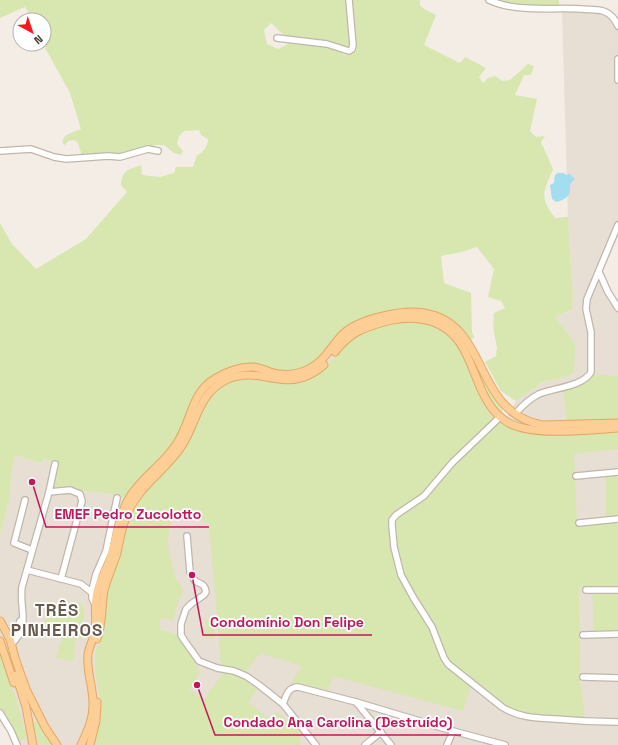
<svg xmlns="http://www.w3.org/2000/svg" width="618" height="745" viewBox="0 0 618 745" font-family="'Space Grotesk',sans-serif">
<rect width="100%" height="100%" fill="#f3ede6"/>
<polygon fill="#e7ded4" points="562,8 603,11 618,26 618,224 599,272 613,301 618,301 618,745 17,745 0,713 0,535 10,496 11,477 15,455 41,463 42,459 57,463 55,489 70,488 81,491 114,494 125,498 155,471 210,387 337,345 404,315 507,416 516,401 543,382 563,378 570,336 555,318 565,312 572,310 573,298 568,217"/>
<g fill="#d7e7af">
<path d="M0,0H348L352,42L349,49L307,39L285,36L271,23L264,30L267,44L278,49L292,42L327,46L346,55L356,49L352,0H420V5L424,9L436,15L424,45L460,63L465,57L486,68L479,77L483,83L488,78L495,76L502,81L510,80L528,64L534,66L531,75H524L515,95L537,99L530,131L536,137L545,136L541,142L553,169C543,193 539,196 555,218L568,217L573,298L572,310L565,312L555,318L570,336L575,345L574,373L563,378L543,382L516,401L501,391L485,362L496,356L497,348L493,327L494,313L505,308L501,301L488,297L494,269L477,247L461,252L441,256L444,283L471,293L472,332L474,337L471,340C454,318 430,305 402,310L325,353L312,364L297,370L283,372L256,365L213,377L178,438L166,453L140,479L125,498L114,494L81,491L70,488L53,489L57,463L43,459L41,463L15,455L11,477L10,496L0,535V223L12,244L36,269L86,239L127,192L121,185C122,170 128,170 141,165L142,175L160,177L174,173L176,167H193L197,155C204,152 208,146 208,139L201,135L199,130L184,131L179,136L177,144L183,151L181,155L174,153L164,145H156L121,155L104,153L82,156L78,143L74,140L68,141L65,145L63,144C61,134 73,133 81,129L70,93L43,44L44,20H33L25,7L0,18Z"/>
<polygon points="495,0 559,0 559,5 512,5"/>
<path d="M403,315C474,312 469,369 503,410L500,413C476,387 476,341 442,324C434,319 425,316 416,316C399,314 359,325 346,336C334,347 327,361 314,370C284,389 259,364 227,378C219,381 211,387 205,394C193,410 189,430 178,447C161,472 137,484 125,514C119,527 118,542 114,556C111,566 106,575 104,585C102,591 103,600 100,606C101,597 102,587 103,579C104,572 110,564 112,556C118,535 120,513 134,494C147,475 168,462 180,442C195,418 192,392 221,378C230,374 242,369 253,370C259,370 265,373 270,375C283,378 296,377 308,372C327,364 334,344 349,332C363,321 386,319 403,315Z"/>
<path d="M402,321C431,319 452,331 465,358C472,370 475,385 481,397C484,404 488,412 494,418C498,421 505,424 510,427C536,439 588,432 618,430V449L574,454L577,526L618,522V632H594L592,587H579L580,682L585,719L525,714L508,707L471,685L463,711L333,676L327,692L294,685L291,683L302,666L260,653L246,672L221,666L209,523L174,511L167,541L175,579L180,583L183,591L177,605L173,621L160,618L159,629L179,635C184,649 195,659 200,673L189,689L204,700L223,673C239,675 245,679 257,690L248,702L270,720L277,712L304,734L299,739L301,745H93L100,719L101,708L95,670V653L104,630L107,591L127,520L133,506L209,397C249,361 269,394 308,379C327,372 335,352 350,340C365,328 384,325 402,321Z"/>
<polygon points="593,375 618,376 618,420 567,422 563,389 586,382"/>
<polygon points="618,475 618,516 606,518 606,476"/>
<polygon points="71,602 82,604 85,616 79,627 83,634 81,639 76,639 74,650 75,660 70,661 56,658 63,634 44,630 45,612 49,614 59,610 60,604 70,605"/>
<polygon points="214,618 215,638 206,639 205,619"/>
<polygon points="0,644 11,688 15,695 27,738 19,740 14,730 0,708"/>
<polygon points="39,721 53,745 39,745 33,722"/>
</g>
<path fill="#a2ddf0" d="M558,173H564L566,175L570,174L575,179L571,183C570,185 570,187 570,190C570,197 562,201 556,202L552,199L550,185L554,183L555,175Z"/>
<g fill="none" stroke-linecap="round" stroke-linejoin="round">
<defs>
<g id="minor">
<path d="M489,0C517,13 551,7 581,9C588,10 596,9 603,11C610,13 615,19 618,26"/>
<polyline points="277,38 327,44 349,51 352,49 353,45 349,0"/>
<polyline points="618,59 618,80"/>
<polyline points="0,151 31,149 54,157 66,159 108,156 120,157 148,149 158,151"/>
<polyline points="599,272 608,292 618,308"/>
<path d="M515,414C522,406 529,399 539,394C554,388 584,386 591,372V332L586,309L587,299L618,225"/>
<path d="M500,417L452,463L424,496L396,515L392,520V525L394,547L401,575L413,597L432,627L444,658L448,664L502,707C519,718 537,718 556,719C577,721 597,722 618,722"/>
<polyline points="576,476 618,472"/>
<polyline points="49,492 70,490 80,494 82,501 61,579"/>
<polyline points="25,500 14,543 32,550"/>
<polyline points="579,523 618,519"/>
<polyline points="187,536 190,572 195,581 203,585 205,588 206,592 204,595 191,604 186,609 181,624 181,635 184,640 199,661 217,668 234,671 246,676 259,685 283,704 316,745"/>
<polyline points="27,570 81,584 91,592"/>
<polyline points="586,590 618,590"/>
<polyline points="95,605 92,598 92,590 96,574 106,551 117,498"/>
<path d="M9,635C16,633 18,628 20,621"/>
<polyline points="583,635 618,634"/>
<path d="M12,644C31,623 19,612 22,587L49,492L55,464"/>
<polyline points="583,677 618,678"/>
<polyline points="356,702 391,745"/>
<path d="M283,704C286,696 288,687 298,687L356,702L453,731L505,745"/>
<polyline points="0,713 11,731 17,745"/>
<polyline points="365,745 381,732"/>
<polyline points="447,745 453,731"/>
</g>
<g id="major">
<path d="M335,352C350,332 365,327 388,321C404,317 418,317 433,322C479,338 469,399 507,422C532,437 589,430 618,428"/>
<polyline points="0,621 10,639 15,658 26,689 45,727 57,745"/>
<path d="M97,639C103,623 101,608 104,591C107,578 113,566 117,553C120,539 122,523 129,510C142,483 168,469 183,444C197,421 199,393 226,380C263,363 287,398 324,365"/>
<polyline points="0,641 14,683"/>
<polyline points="16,675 26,707 33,745"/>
<path d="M81,745C87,732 93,720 93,706C94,689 86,672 88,654C89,646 94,639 95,631C97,619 94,609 96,598C97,586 103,575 108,564C117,541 117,516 131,495C144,475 165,463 177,443C192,421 190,393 216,378C226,372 242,366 254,367C260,368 265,370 270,372C283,376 297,375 309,369C325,361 331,346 343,334C358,319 403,309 424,313C491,324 471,411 542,425L618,423"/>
<polyline points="90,745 96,721 97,702"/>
</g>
</defs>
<use href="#minor" stroke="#c1b6ac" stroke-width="8"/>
<use href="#major" stroke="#e3a764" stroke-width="9"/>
<use href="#minor" stroke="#fff" stroke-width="5.5"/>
<use href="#major" stroke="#fdce95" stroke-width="7"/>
</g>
<g text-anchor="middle" stroke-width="3.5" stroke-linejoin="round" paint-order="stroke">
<g font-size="17" font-weight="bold" letter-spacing="1" fill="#68594d" stroke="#fff">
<text x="57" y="616">TRÊS<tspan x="57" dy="20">PINHEIROS</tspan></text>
</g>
</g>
<path fill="none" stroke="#c2185b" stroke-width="1.5" d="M32 482L46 527H209M192 575L203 635H372M197 685L215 735H461"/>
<g fill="#c2185b" stroke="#fff" stroke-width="1.5">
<circle cx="32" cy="482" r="4"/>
<circle cx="192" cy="575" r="4"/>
<circle cx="197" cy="685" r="4"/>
</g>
<g font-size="14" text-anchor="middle" font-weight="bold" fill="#c2185b" stroke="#fff" stroke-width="3.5" stroke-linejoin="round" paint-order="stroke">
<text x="128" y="519">EMEF Pedro Zucolotto</text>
<text x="287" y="627">Condomínio Don Felipe</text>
<text x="338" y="727">Condado Ana Carolina (Destruído)</text>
</g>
<g transform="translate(32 32) rotate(140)"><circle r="19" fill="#ffffff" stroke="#b5b1ae"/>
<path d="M0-3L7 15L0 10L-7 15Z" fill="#f8181c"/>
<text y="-6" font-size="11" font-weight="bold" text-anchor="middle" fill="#463d35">N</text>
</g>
</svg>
